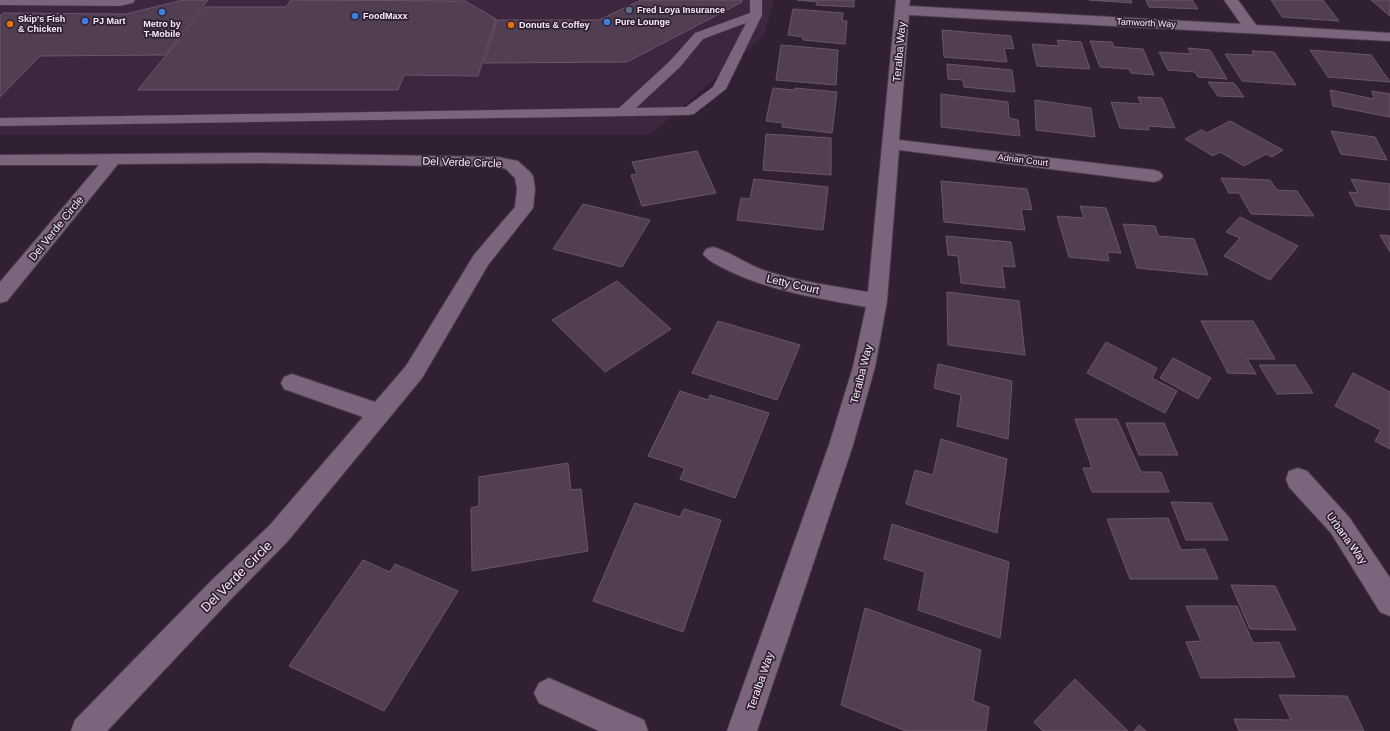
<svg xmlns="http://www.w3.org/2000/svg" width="1390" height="731" viewBox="0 0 1390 731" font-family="Helvetica,sans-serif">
<rect width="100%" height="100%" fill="#312033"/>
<polygon fill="#3d273f" points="0,0 774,0 764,36 650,135 0,135"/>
<g fill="#523e53" stroke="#6a566b">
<polygon points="183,0 208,0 165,55 40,56 0,97 0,16 3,13 126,14"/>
<polygon points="291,0 465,1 496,19 478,76 404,75 398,90 138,90 205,7 286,7"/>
<polygon points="641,0 742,0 742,2 627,62 484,63 497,20 599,20"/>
<polygon points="797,0 854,0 854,7 816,5 817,2"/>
<polygon points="1089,0 1131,0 1132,3"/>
<polygon points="1146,0 1192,0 1198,9 1149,7"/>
<polygon points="1271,0 1323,0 1339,21 1282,17"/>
<polygon points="1371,0 1390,0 1390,16"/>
<polygon points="793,9 843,13 842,21 847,21 845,44 803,40 803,37 788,35"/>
<polygon points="942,30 1011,36 1014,49 1004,48 1007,62 944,57"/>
<polygon points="1057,40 1081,42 1090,69 1037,66 1032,44 1059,46"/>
<polygon points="1090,41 1112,42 1114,47 1143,49 1154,75 1131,73 1129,69 1100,67"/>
<polygon points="781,45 838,50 836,85 776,80"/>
<polygon points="1188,48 1210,50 1227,79 1198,77 1195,72 1168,70 1159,52 1191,54"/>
<polygon points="1310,50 1371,55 1390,82 1328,77"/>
<polygon points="1252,51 1274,52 1296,85 1242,81 1225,54 1254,55"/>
<polygon points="947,64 1012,70 1015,92 964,87 963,80 948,79"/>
<polygon points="1208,82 1234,83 1244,97 1218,96"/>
<polygon points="773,88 794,90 795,88 837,92 832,133 782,127 783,123 766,121"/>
<polygon points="1330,90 1374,99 1372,91 1390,94 1390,117 1333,106"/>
<polygon points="941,94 1008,102 1009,118 1018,120 1020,136 941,127"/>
<polygon points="1138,97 1162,98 1175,128 1148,126 1149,130 1120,128 1111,102 1141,104"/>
<polygon points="1035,100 1091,108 1095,137 1036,130"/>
<polygon points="1230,121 1283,150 1272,157 1266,154 1244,166 1220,152 1213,156 1185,139 1201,130 1207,133"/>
<polygon points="1331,131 1375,137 1387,160 1341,154"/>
<polygon points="766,134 831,138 831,175 763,170"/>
<polygon points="697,151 716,193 642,206 631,175 637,174 632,162"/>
<polygon points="1221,178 1270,180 1277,190 1297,191 1314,216 1251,214 1239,193 1229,193"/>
<polygon points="754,179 828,187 823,230 737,220 741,198 750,199"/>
<polygon points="1351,179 1390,184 1390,210 1356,206 1349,192 1358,193"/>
<polygon points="941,181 1027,189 1032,210 1021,209 1025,230 944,222"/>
<polygon points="583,204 650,220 622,267 553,249"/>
<polygon points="1080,206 1106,208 1121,253 1107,252 1109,261 1069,257 1057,216 1084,218"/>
<polygon points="1240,217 1298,246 1270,280 1224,256 1240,238 1226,232"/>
<polygon points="1123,224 1155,226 1158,236 1194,239 1208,275 1137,268"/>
<polygon points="1380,235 1390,236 1390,252"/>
<polygon points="946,236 1011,242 1015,267 1002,266 1005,288 961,283 958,256 948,255"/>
<polygon points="617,281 671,329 605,372 552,320"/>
<polygon points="947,292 1019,301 1025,355 948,345"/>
<polygon points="718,321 800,345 777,400 692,373"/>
<polygon points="1201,321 1253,321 1275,359 1247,359 1256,374 1228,373"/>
<polygon points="1106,342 1157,368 1152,378 1177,391 1165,413 1087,373"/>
<polygon points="1173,358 1211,378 1198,399 1160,378"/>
<polygon points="938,364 1012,381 1008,439 957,426 961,395 934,388"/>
<polygon points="1259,365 1295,365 1313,393 1277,394"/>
<polygon points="1353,373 1390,392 1390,449 1375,441 1381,430 1335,406"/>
<polygon points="680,391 708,400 710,395 769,413 735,498 680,479 685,468 648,456"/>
<polygon points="1075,419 1117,419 1141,472 1161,472 1169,492 1092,492 1083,468 1092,468"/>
<polygon points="1126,423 1164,423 1178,455 1139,455"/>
<polygon points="941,439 1007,459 997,533 906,504 915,470 933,475"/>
<polygon points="568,463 571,490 581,489 588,551 472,571 471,508 479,506 479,477"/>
<polygon points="1171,502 1211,503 1228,540 1186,540"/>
<polygon points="635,503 680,517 684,509 721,520 683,632 593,601"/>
<polygon points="1168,518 1181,550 1205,549 1218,579 1130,579 1107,519"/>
<polygon points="892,524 1009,562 1000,638 918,610 925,572 884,559"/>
<polygon points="363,560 390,572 395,564 458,591 384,711 289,666"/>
<polygon points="1231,585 1275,586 1296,630 1250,629"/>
<polygon points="1186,606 1237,606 1253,643 1279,642 1295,677 1201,678 1186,642 1201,641"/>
<polygon points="865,608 981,650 973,701 989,707 986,731 906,731 841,705"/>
<polygon points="1075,679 1128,731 1043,731 1034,722"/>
<polygon points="1279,695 1347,696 1364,731 1239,731 1234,719 1291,720"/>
<polygon points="1139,725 1146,731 1134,731"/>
</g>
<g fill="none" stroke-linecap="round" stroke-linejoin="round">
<defs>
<g id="service">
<polygon points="0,0 135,0 133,3 120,6 0,5"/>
<path d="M750,0H762V15L726,89L694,114L689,115L0,126V118L619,108L670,61L695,33L750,13ZM746,23L713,87L686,107L636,108L680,67L703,39Z"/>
</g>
<g id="minor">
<path d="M896,0H910L909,6L1241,24L1224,0H1238L1256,25L1390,33V41L909,15L899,140L1154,170L1160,172L1163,176L1160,180L1154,182L899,150L887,301L875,367L853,445L757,731H727L829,445L853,367L866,307C817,298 768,291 723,268C716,264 708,261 703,254L706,249L713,247C731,252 746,264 763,270C797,281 832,286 868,292Z"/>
<polygon points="262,153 498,157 518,161 530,172 533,176 535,189 533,208 488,265 422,378 287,542 232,598 107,731 71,731 75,720 212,580 269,526 363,417 284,389 281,383 284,377 292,374 375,402 406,366 474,255 515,207 517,189 515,178 506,169 498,167 262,163 118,164 7,301 0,303 0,282 99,165 0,165 0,155"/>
<polygon points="1298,468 1307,471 1349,517 1384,569 1390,578 1390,616 1380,612 1331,533 1289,487 1286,479 1289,471"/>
<polygon points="549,678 644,720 648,731 599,731 539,703 534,693 539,683"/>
</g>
</defs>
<use href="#service" stroke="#4a3b4b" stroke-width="1"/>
<use href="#minor" stroke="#4a3b4b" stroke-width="2"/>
<use href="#service" fill="#7a657c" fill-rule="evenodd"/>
<use href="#minor" fill="#7a657c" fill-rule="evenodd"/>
</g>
<circle fill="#5c6f8a" stroke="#312033" stroke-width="1.5" cx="629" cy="10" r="4"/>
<g fill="#3f7fe0" stroke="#312033" stroke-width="1.5">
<circle cx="162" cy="12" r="4"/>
<circle cx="355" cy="16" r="4"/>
<circle cx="85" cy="21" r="4"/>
<circle cx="607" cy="22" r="4"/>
</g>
<g fill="#e8710a" stroke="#312033" stroke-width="1.5">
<circle cx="10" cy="24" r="4"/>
<circle cx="511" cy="25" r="4"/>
</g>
<g text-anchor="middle" stroke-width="3.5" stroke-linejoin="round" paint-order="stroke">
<g font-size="9" font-weight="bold" fill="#f8ecf9" stroke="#312033" text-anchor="start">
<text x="637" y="13">Fred Loya Insurance</text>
<text x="363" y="19">FoodMaxx</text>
<text x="18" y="22">Skip's Fish<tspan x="18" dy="10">&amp; Chicken</tspan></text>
<text x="93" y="24">PJ Mart</text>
<text x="615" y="25">Pure Lounge</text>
<text x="162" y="27" text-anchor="middle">Metro by<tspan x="162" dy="10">T-Mobile</tspan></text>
<text x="519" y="28">Donuts &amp; Coffey</text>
</g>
<g font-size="9" fill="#f8ecf9" stroke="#312033">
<text transform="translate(1146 23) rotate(3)" y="3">Tamworth Way</text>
<text transform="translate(1023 160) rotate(7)" y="3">Adrian Court</text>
</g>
<g font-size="11" fill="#f8ecf9" stroke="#312033">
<text transform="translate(899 52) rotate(-85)" y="4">Teralba Way</text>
<text transform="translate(462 162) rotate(2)" y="4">Del Verde Circle</text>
<text transform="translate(56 228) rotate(-51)" y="4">Del Verde Circle</text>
<text transform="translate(793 284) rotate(13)" y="4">Letty Court</text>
<text transform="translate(861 374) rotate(-76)" y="4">Teralba Way</text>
<text transform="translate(1347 538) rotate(54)" y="4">Urbana Way</text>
<text transform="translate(760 681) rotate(-71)" y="4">Teralba Way</text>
</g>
<g font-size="13" fill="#f8ecf9" stroke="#312033">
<text transform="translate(236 576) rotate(-45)" y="5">Del Verde Circle</text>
</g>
</g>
</svg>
